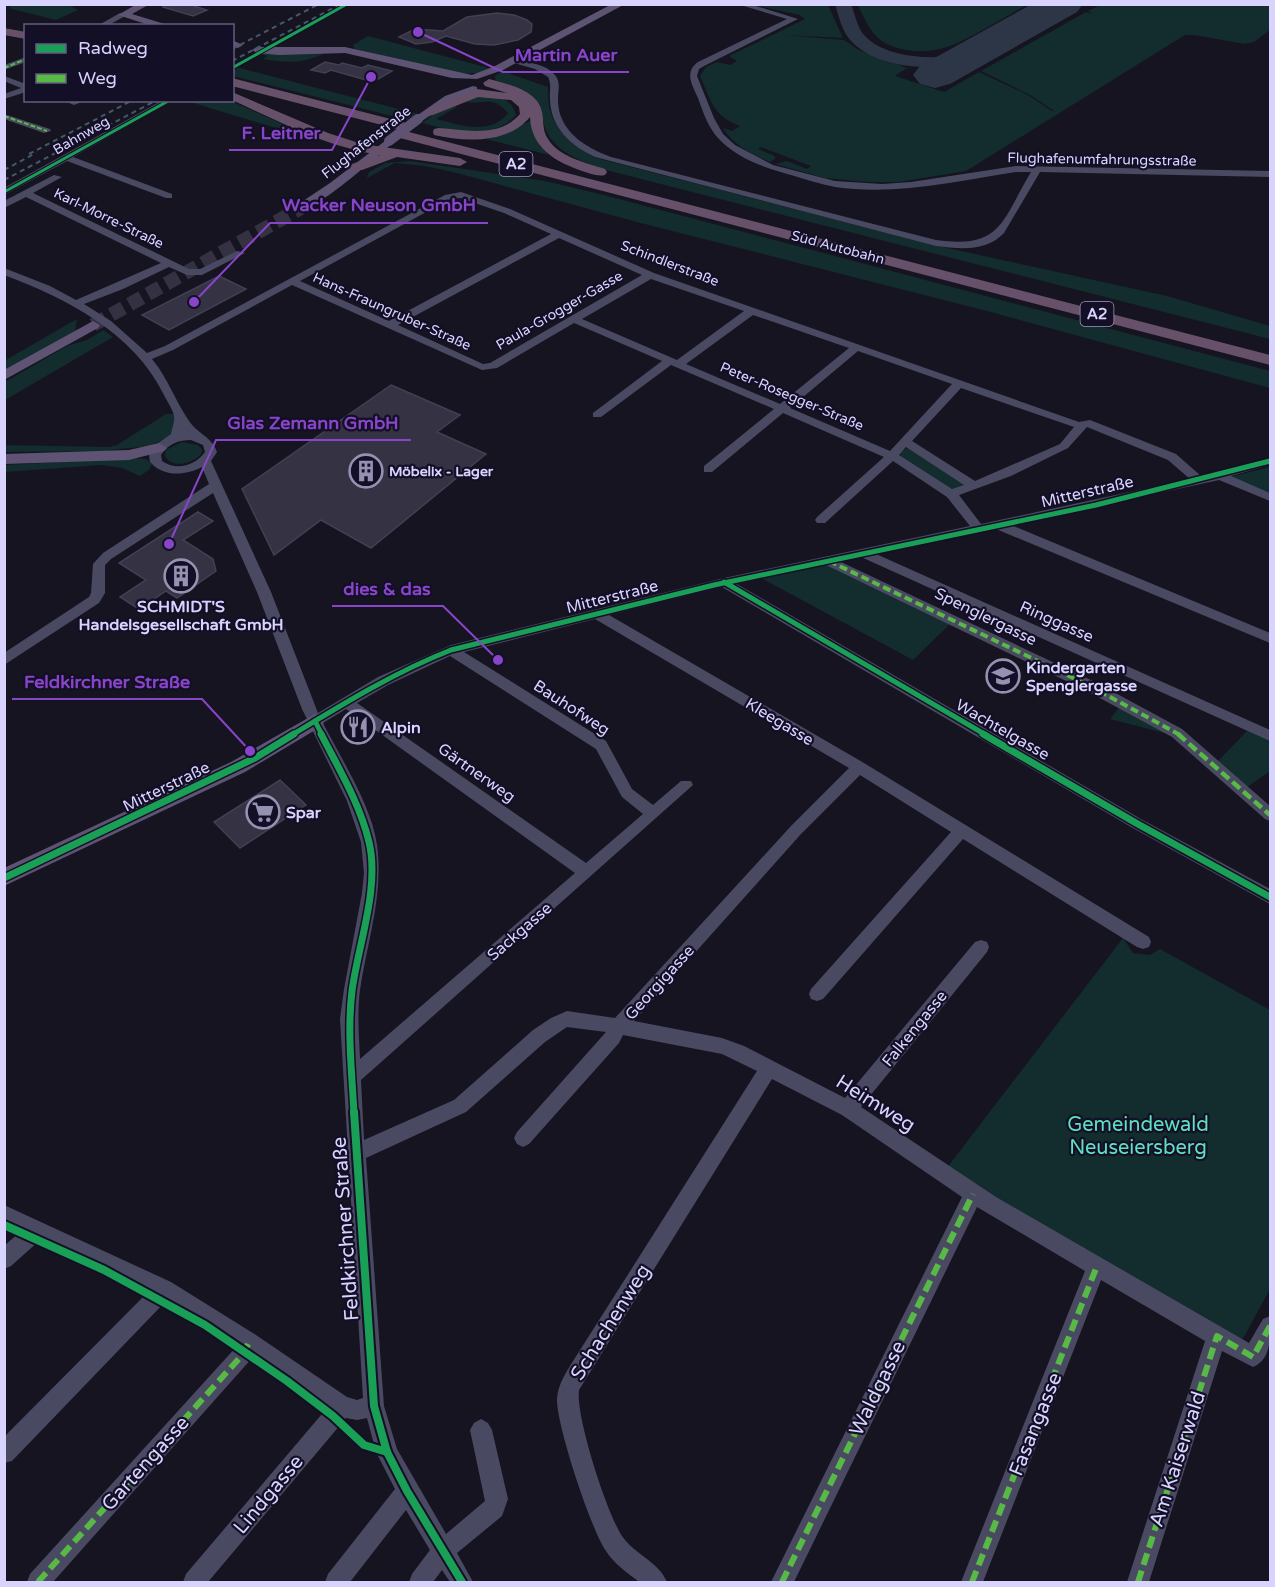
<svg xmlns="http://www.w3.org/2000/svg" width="1275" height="1587" viewBox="0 0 1275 1587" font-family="'Varela Round',sans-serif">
<rect width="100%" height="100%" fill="#161421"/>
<g fill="#132c2d">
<polygon points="69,5 78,10 56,20 8,8 14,5"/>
<path d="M754,5H828L843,38L784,35L844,40L859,50L907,68L895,76L944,92L979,72L1028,95L1052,111H1054L1030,95L981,71L1086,12L1093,14L1088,11L1100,5H1270V30L1254,42L1245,44L1194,35H1185L966,171L899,182H867L825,178L775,164L787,161L807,169L811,166L761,147L758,149L775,156V159L770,162C753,155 733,145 723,128L732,131L740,126C713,116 711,101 700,76L706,67L717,62L730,65L737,61L729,56L805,19L800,15Z"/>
<path d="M858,5H1027C1004,17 967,41 944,48C924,54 892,52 877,37C868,28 863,16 858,5Z"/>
<polygon points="368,36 489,68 478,73 459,74 355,49 353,45"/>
<path d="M263,53H325C304,64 286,63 263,59L267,56L260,54Z"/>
<polygon points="236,67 418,114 408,120 233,76 232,69"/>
<path d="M502,71L548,87C546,123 566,143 596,158L934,245L1167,296L1270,326V339L606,170C583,162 552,152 544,125C542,116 542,106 535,99C527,90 507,87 496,84L495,76Z"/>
<path d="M480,96C496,96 512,97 516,115C492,142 453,131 422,123L433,115L454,106L457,107L436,119C460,125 490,136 508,113C492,95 486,105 467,102L469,98Z"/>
<polygon points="187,101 231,101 311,137 309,138"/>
<polygon points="530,121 534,124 540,145 549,155 486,139 487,136 514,129"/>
<polygon points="410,161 545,181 604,195 1270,371 1270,388 987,311 637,222 457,173 425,166 395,163 367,178 369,172 385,163"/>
<polygon points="77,319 75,331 5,371 4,361"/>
<polygon points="103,330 113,337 5,400 5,382 67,346 87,340"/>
<path d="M166,414H174L175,432C149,452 136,445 107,451L5,452L4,445L109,447L117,445Z"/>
<path d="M182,442L198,445L202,450L201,454C192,464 172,469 165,456L166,450Z"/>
<polygon points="907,448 914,449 967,483 956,490 949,488 901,458 900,453"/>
<polygon points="134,458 146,459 152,464 149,470 140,476 122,468 102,465 5,472 5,465"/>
<polygon points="1270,467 1270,495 1230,477"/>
<polygon points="828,562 952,622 913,660 759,577"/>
<polygon points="1121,705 1172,735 1110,719"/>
<polygon points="1249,729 1270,738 1270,771 1246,788 1217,762"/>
<polygon points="1123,938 1133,953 1150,955 1160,949 1270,1010 1270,1289 1239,1346 943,1173"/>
</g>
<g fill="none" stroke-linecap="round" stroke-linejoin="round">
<path fill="#2c3646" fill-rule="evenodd" d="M835,4H851C855,14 857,27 864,35C881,54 915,58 939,57C950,57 961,52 971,54L974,58L971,62C937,71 879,70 852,42C842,32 839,17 835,4Z"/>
<polygon fill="#2c3646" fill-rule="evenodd" points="1032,4 1083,4 1077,12 950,84 935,88 920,84 913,75 920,66"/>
</g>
<g fill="#343243" stroke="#433f54" stroke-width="1.5">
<polygon points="164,4 188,4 207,10 193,16 163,7"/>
<polygon points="497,13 514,15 527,20 532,24 531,32 518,40 494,45 475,44 446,36 432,42 416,44 399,37 415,29 443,31 467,17"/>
<polygon points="325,62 339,65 342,63 362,68 368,65 392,71 373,82 331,70 325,73 311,70"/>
<polygon points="219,276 246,289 169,330 142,315"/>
<polygon points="391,385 460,415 437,432 486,454 371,548 321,520 274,555 242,489"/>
<polygon points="198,512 213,521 183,540 213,559 216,571 177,598 166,591 139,609 120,597 146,580 119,563"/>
<polygon points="280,780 306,805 240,848 214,822"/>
</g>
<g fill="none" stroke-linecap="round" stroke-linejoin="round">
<polyline stroke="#333142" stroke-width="14" stroke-dasharray="14 7" stroke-linecap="butt" points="93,325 301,208"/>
<g fill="#4a4962" fill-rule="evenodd">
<path d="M737,4H750L798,19L704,66L699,69L697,76L714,118L723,134L735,145L773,165L835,181L882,184L911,182L1016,166L1270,171V177L1040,172L1004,233C986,252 960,249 936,246L595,157C571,146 551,128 550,100C549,92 552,85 548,77L535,69L507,61L511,59C525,62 545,63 555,75C561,82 558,90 558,98C557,130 584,147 611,157L936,240C1002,249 1001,222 1031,172H1016C957,181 895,196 835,187C820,184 805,179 791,175C765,168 736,158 718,138C708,127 703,112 698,98C692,85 684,72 698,62L787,19Z"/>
<polygon points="120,13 127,15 107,26 97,26"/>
<polygon points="26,57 26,62 4,70 4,65"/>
<polygon points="4,76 26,84 26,92 4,99 4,94 21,88 4,81"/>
<polygon points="62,100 87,100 74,105"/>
<polygon points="163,100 174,100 73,157 172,194 172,198 166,198 67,161 4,195 4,188"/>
<polygon points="4,114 50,129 51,131 44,133 4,119"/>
<path d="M54,175L62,177L33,193L189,269H200L237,251L245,253L202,275H187L169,267L123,289L84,304L111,321L147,353L165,346L445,195L461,192L510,209L654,273L1079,422L1090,420L1176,454L1201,476L1270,458V465L1231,476L1270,493V501L1219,480L1011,525L1270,633V643L996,529L876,554L1270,730V741L861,557L841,562L1095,682L1182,729L1270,806V821L1265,819L1172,737L1085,690L826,565L737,584L1141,819L1270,889V904L1131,827L722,587L609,615L864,763L1149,937L1151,942L1149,947L1143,949L1137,947L963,839L823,999L817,1001L811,999L809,994L811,989L951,832L860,775L801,834L634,1021L722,1038L744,1046L845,1098L975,942L981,940L987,942L989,947L987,952L861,1107L996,1197L1249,1343L1263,1319L1270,1316C1270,1334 1273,1359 1253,1367L1222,1351L1149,1582H1127L1205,1341L1101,1280L983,1582H961L1085,1271L977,1207L794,1582H771L962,1197L842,1115L772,1079L579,1390C575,1415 607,1514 622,1536C634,1554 659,1562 667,1582H639C628,1573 614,1564 606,1551C591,1530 556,1424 557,1399C558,1383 567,1371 575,1358L757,1071L722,1054L623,1035L619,1043L529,1144L523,1147L517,1144L514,1138L517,1132L606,1032L567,1027L545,1042L466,1112L366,1158L384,1406L397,1449L446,1534L485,1501L470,1430L474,1423L481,1419L488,1423L492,1430L508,1499L502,1516L457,1553L473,1582H450L442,1570L433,1582H409L412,1574L430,1550L406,1510L350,1582H325L328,1574L395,1489L376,1452L367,1418L357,1420L346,1418L208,1582H183L186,1574L327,1408L253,1357L53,1582H27L30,1574L237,1346L166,1301L12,1461L4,1463V1437L148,1292L39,1241L11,1266L4,1269V1246L20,1232L4,1224V1205L171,1282L256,1335L347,1397L357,1400L363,1398L340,1019L344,989L362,893L364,873L361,842L347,801L302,709L257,592L213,493L111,559L105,565V593L99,603L4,665V653L89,597L91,593L93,564L103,553L209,484L202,467C185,476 163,477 150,462L149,455L157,444L171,434C172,429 175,421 174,416C173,410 167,401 164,395C134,333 66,298 4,275V268L50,286L76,300L161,263L26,197L4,208V201ZM460,198L504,213L551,234L389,321L300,281L450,199ZM559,238L642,275L490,363L483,364L398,325ZM651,279L744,311L677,360L582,319ZM292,285L482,370L497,368L574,323L662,361L593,413V417H601L671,365L774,409L704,466V472H712L783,413L884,457L817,517L815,520L817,523H825L893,461L947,497L970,526L724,578L451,645L378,677L318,713L271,592L211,461L217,452C212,437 198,434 189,421C175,401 168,378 152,359L173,350ZM753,315L849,348L780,404L686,364ZM858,351L952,384L890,451L790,408ZM961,388L1074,427L1060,444L975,481L912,441ZM1087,427L1168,460L1190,479L981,524L959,495L1011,476L1068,448ZM191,440L203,445L205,452C195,466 176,471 162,461L161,455C168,444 178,440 191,440ZM906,447L964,485L952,489L899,455ZM595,619L849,768L791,826L615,1018L567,1011L551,1018L533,1030L454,1100L364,1140L361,1080L693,785L691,781H681L653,805L632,789L606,741L464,652ZM450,656L596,749L622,797L643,814L586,863L357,703L388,685ZM346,709L575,873L360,1059C359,1036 357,1013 360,990C367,942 384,894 377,845C371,804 341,759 323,723Z"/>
</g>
<g fill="#5e5373" fill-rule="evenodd">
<polygon points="137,4 150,4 132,14 171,26 152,26 118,15"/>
<polygon points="612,4 625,4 503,70 477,79 452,78 345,53 279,55 257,53 252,50 257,47 345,47 472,75 495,66"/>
<polygon points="232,40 243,45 238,48 232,46"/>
<polygon points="473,86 477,87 477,91 453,100 422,121 418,122 412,119 445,96"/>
<path d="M389,138L395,141L393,143C377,156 313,214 297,211V205L330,183Z"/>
<polygon points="93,321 100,325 98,328 4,380 4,370"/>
<polygon points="159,443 167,448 164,451 129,460 4,464 4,454 129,450"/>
<polygon points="315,714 322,716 324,721 322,726 245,772 4,886 4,868 231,762"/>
</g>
<g fill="#67516a" fill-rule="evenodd">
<polygon points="4,28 26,32 26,39 4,35"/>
<polygon points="232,78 406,123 407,126 401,130 232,86"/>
<path d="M489,79C507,84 538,90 542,112C544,121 542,130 548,139C559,157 586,163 605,169L607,172L605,175C597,177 590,173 582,171C556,162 531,148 530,117C508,144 465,142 434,135L433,132L434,129L439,128C467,130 499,138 520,114L519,107L511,100L478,97L433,115L429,116L423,112L477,89L507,93L485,86L483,83Z"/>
<path d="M232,92L328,133L362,144L460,158L467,162L460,166L397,157L362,170H352L350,167L352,164L380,155C327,147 280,122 232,100Z"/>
<polygon points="405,131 1270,355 1270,365 400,138 399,135 400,132"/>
</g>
<g stroke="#43596b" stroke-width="2" stroke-dasharray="5 4" stroke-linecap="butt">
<polyline points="232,49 319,4"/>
<polyline points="232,61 341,4"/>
<polyline points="29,154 133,100"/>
<polyline points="4,170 36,153"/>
<polyline points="4,180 157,100"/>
</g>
<polyline stroke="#5e5373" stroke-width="10" points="389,141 418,119"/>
<g stroke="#58b947" stroke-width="2" stroke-dasharray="5 2" stroke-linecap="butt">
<polyline points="4,68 26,59"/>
<polyline points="4,116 47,131"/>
</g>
<polyline stroke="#58b947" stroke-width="4" stroke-dasharray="8 4" stroke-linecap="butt" points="829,561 1090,686 1180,735"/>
<polyline stroke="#58b947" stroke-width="4.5" stroke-dasharray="10 4.5" stroke-linecap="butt" points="1178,734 1270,815"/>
<g stroke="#58b947" stroke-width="6" stroke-dasharray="12 6" stroke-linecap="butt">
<polyline points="38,1582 244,1353 249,1342"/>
<polyline points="782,1582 973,1194"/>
<polyline points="972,1582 1097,1266"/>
<polyline points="1138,1582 1217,1336 1253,1357 1270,1326"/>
</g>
<defs>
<g id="cycleway-far3">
<polyline points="232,68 347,4"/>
<polyline points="4,192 170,100"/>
</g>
<g id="cycleway-far2">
<polyline points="724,582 986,735"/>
<polyline points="315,721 322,735"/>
<path d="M292,735C343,704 395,672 451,650L714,585L1096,505L1270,461"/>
</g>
<g id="cycleway-far1">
<path d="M321,734C339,769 360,804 369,842C380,888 358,945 352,991C347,1031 352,1073 354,1114"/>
<polyline points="983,734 1136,823 1270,897"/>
<polyline points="4,878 255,758 294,734"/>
</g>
<g id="cycleway">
<polyline points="354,1112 374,1406 387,1452 407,1491 462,1582"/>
<polyline points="4,1225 104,1270 205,1325 287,1381 333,1416 364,1445 387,1452"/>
</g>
</defs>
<use href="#cycleway-far3" stroke="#130f26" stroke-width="5"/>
<use href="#cycleway-far2" stroke="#130f26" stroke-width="8"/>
<use href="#cycleway-far1" stroke="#130f26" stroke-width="10"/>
<use href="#cycleway" stroke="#130f26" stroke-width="12"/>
<use href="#cycleway-far3" stroke="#1a9f57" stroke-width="3"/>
<use href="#cycleway-far2" stroke="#1a9f57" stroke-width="5"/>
<use href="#cycleway-far1" stroke="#1a9f57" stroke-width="7"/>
<use href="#cycleway" stroke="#1a9f57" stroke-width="8"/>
</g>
<defs>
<symbol id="building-ring" viewBox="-11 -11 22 22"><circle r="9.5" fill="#130f26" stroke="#9591b1" stroke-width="1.5"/><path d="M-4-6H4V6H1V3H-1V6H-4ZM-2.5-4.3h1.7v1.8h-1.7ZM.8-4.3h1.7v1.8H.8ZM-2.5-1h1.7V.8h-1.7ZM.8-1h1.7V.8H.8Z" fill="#9591b1"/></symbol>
<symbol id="school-ring" viewBox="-11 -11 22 22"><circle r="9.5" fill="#130f26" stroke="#9591b1" stroke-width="1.5"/><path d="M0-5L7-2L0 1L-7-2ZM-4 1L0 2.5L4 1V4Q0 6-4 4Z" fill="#9591b1"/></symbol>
<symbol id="restaurant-ring" viewBox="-11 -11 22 22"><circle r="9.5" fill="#130f26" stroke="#9591b1" stroke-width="1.5"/><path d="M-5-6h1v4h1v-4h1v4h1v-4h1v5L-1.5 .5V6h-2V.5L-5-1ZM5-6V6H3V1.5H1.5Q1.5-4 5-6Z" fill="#9591b1"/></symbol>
<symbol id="supermarket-ring" viewBox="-11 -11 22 22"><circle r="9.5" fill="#130f26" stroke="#9591b1" stroke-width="1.5"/><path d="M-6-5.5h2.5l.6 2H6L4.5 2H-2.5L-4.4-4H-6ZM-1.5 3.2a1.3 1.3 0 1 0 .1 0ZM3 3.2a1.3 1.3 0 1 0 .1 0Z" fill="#9591b1"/></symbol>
</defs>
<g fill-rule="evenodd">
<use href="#building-ring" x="347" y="452" width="38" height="38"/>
<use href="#building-ring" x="162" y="557" width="38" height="38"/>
<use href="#school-ring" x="984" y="657" width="38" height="38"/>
<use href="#restaurant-ring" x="339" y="708" width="38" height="38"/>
<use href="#supermarket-ring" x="244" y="793" width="38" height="38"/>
</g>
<g text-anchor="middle" stroke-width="4.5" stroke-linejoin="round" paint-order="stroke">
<g font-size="14" fill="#d9d4ff" stroke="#130f26">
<text transform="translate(81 135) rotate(-30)" y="5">Bahnweg</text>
<text transform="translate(366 142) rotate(-38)" y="5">Flughafenstraße</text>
<text transform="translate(1102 159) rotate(1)" y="5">Flughafenumfahrungsstraße</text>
<text transform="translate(109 218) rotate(26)" y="5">Karl-Morre-Straße</text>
<text transform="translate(838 247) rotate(15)" y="5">Süd Autobahn</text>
<text transform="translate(670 263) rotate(21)" y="5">Schindlerstraße</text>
<text transform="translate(559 310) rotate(-30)" y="5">Paula-Grogger-Gasse</text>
<text transform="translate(392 311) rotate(24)" y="5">Hans-Fraungruber-Straße</text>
<text transform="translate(792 396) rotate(23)" y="5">Peter-Rosegger-Straße</text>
</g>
<g font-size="14" font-weight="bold" fill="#d9d4ff" stroke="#130f26" text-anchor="start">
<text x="389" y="476">Möbelix - Lager</text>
</g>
<g fill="#130f26" stroke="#9e99be" stroke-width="1.5">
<rect x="499.5" y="152" width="33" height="24" rx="4.5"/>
<rect x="1080.5" y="302" width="33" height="24" rx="4.5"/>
</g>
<g font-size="15" font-weight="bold" fill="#d9d4ff">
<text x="516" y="169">A2</text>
<text x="1097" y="319">A2</text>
</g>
<g font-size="16" fill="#d9d4ff" stroke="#130f26">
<text transform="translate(1087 491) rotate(-13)" y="6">Mitterstraße</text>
<text transform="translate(612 596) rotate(-14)" y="6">Mitterstraße</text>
<text transform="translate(986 616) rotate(26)" y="6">Spenglergasse</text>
<text transform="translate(1057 621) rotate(24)" y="6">Ringgasse</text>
<text transform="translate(572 707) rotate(33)" y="6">Bauhofweg</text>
<text transform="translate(780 721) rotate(31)" y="6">Kleegasse</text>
<text transform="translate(1003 729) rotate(30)" y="6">Wachtelgasse</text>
<text transform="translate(477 772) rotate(35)" y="6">Gärtnerweg</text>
<text transform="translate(166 786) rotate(-26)" y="6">Mitterstraße</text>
<text transform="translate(519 931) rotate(-41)" y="6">Sackgasse</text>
<text transform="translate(659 982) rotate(-48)" y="6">Georgigasse</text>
<text transform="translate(914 1028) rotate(-51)" y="6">Falkengasse</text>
</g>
<g font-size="16" font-weight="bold" fill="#d9d4ff" stroke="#130f26" text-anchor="start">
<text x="181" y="612" text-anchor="middle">SCHMIDT'S<tspan x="181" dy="18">Handelsgesellschaft GmbH</tspan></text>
<text x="1026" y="673">Kindergarten<tspan x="1026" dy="18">Spenglergasse</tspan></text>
<text x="381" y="733">Alpin</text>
<text x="286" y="818">Spar</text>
</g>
<g font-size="20" fill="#d9d4ff" stroke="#130f26">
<text transform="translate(876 1103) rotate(32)" y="7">Heimweg</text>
<text transform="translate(345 1229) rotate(-94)" y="7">Feldkirchner Straße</text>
<text transform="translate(610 1322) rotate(-58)" y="7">Schachenweg</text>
<text transform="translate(877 1388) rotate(-64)" y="7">Waldgasse</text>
<text transform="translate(1035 1424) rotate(-68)" y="7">Fasangasse</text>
<text transform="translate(1177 1459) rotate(-72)" y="7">Am Kaiserwald</text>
<text transform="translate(145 1463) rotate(-48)" y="7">Gartengasse</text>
<text transform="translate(268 1494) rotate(-50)" y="7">Lindgasse</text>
</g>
<g font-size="20" fill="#5fe0c0" stroke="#130f26">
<text x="1138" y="1131">Gemeindewald<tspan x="1138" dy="23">Neuseiersberg</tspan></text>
</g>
</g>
<path fill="none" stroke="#8945c9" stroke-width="2" d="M418 32L503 72H629M371 77L332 150H229M194 302L270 223H488M169 544L216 440H411M498 660L443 606H332M250 751L202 699H12"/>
<g fill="#8945c9" stroke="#130f26" stroke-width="2">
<circle cx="418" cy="32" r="6"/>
<circle cx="371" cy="77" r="6"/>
<circle cx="194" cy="302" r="6"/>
<circle cx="169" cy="544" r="6"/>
<circle cx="498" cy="660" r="6"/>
<circle cx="250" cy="751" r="6"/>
</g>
<g font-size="18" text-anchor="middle" font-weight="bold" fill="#8945c9" stroke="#130f26" stroke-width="4.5" stroke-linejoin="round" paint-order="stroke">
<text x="566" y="61">Martin Auer</text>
<text x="281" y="139">F. Leitner</text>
<text x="379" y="211">Wacker Neuson GmbH</text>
<text x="313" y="429">Glas Zemann GmbH</text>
<text x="387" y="595">dies &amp; das</text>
<text x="107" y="688">Feldkirchner Straße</text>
</g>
<rect width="1275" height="1587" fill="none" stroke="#d9d4ff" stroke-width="12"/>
<rect x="24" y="24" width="210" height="78" fill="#130f26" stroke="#625e7d" stroke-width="1.5"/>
<rect x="36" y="44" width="30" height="9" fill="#1a9f57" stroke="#625e7d" stroke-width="1.5"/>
<text x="78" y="54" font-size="18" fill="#d9d4ff">Radweg</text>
<rect x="36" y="74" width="30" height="9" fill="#58b947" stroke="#625e7d" stroke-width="1.5"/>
<text x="78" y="84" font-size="18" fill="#d9d4ff">Weg</text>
</svg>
